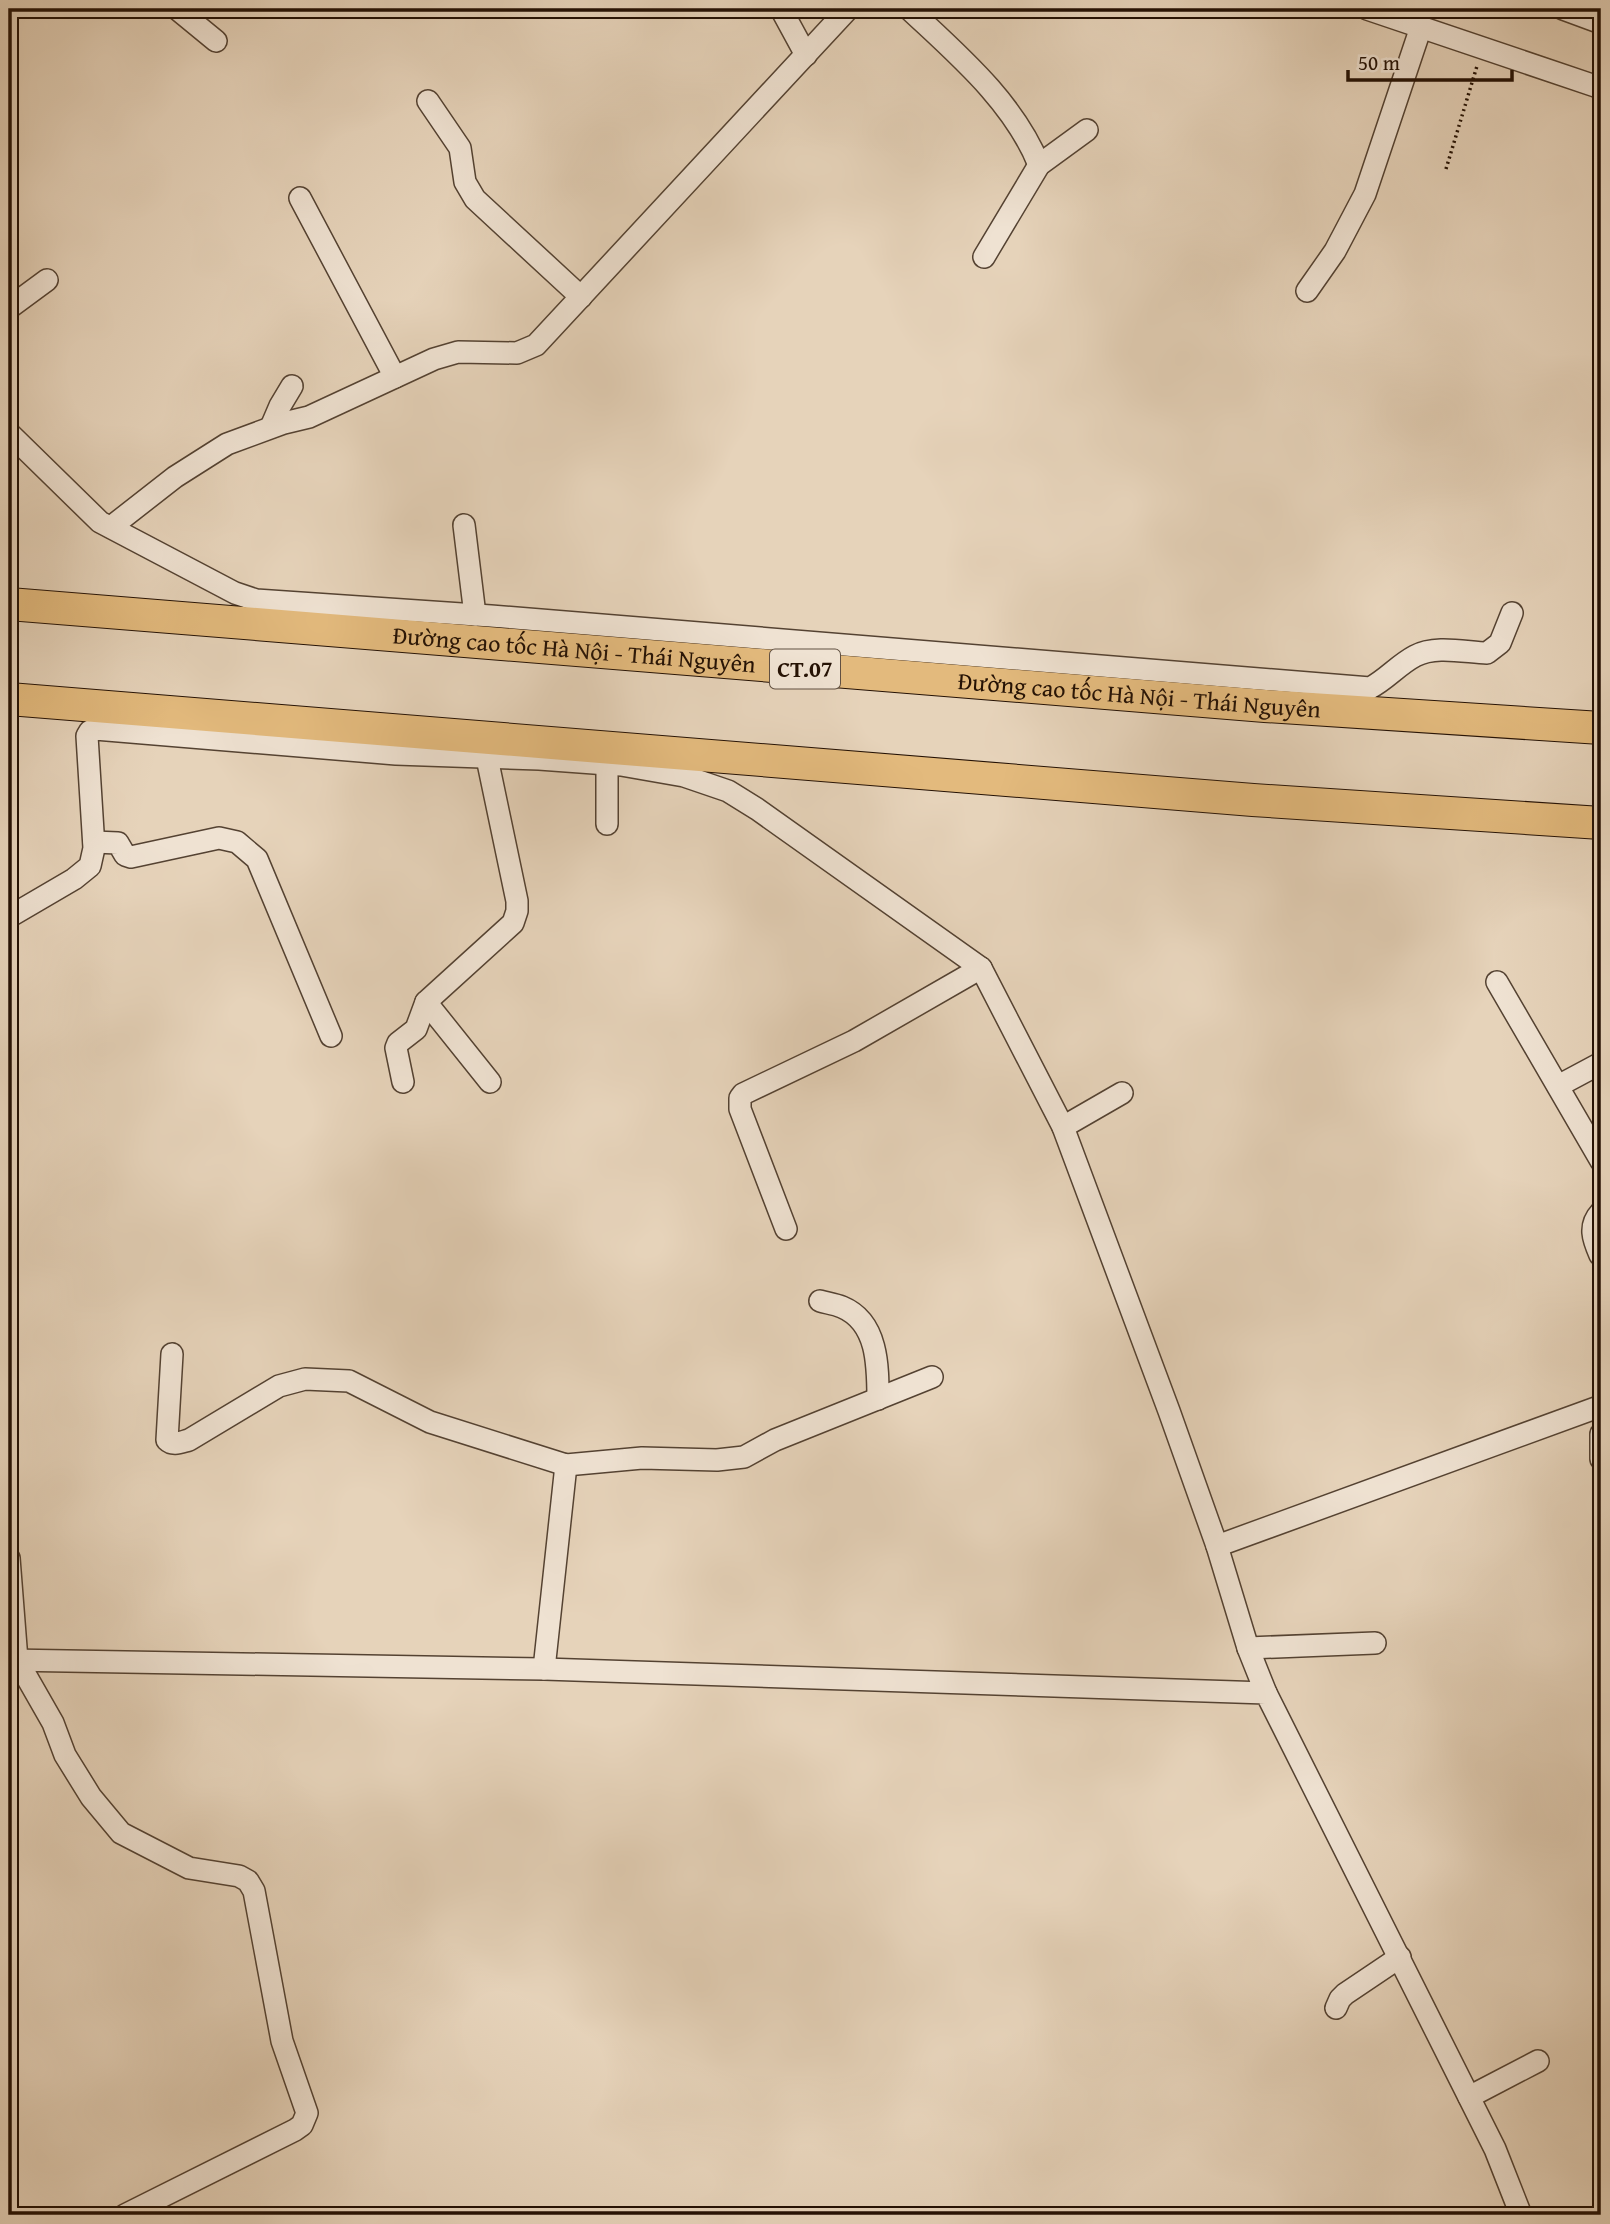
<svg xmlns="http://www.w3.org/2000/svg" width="1610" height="2224" viewBox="0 0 1610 2224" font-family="'Gentium Book Plus',serif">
<rect width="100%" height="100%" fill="#e6d3ba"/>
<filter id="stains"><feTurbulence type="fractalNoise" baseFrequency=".00286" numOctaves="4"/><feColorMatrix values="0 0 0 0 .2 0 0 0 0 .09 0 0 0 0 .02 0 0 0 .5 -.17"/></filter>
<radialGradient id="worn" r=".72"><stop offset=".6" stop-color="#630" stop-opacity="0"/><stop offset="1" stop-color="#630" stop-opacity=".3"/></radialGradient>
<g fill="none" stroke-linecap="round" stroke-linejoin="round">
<defs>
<g id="minor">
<polyline points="177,9 216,41"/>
<polyline points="781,9 806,55"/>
<path d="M909,9C957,54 1014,102 1039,165"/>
<polyline points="1367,9 1601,88"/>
<polyline points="1563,9 1601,23"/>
<polyline points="428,101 460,148 465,182 475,199 581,297"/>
<polyline points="300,198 395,377"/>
<polyline points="984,257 1039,165 1087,130"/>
<polyline points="1307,291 1335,251 1365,194 1421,27"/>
<polyline points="9,308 47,280"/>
<polyline points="271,427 280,406 292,386"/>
<path d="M9,433L100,522L235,593L256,600L491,616L1370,688C1387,679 1398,665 1415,656C1435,645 1464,652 1487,653L1500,643L1512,613"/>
<polyline points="464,525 475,615"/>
<polyline points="111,527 175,477 227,444 284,423 309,417 434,359 458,352 517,353 536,345 848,9"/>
<polyline points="607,824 607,763"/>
<polyline points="94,842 118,843 125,855 131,857 219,838 237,842 257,859 331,1036"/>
<polyline points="9,917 74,879 90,866 94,848 87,736 90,731 95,729 396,754 539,759 621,765 684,776 728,791 757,809 981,968 1063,1127 1169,1411 1217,1546 1248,1648 1266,1693"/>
<polyline points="1497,982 1601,1161"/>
<polyline points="426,1002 490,1082"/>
<polyline points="403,1082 396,1048 398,1043 416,1029 426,1002 513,923 517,911 517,901 487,758"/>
<polyline points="1558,1086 1601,1063"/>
<polyline points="1063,1127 1122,1093"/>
<polyline points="786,1229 740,1109 740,1098 743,1094 854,1041 981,968"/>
<path d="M1600,1255C1593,1239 1588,1226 1601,1212"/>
<path d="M820,1301C827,1303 835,1304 842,1307C878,1322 878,1366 878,1399"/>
<path d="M172,1354L167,1440C173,1446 181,1442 189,1440L279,1386L305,1379L349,1381L430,1422L566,1465L642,1458L717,1460L744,1457L775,1440L932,1377"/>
<polyline points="1601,1434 1601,1459"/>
<polyline points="1217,1546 1601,1406"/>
<polyline points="9,1558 17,1660 53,1723 65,1755 91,1797 121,1833 189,1868 239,1876 248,1881 254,1891 282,2041 307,2113 302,2125 295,2130 125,2215"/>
<polyline points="1248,1648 1375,1643"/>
<polyline points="9,1660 544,1669 1266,1693 1495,2149 1521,2215"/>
<polyline points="544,1669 566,1465"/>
<polyline points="1336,2008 1340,1999 1345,1994 1400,1957"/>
<polyline points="1469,2097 1538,2061"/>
</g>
<g id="highway">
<path id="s1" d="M9,604L1265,706L1601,728"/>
<polyline points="9,699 1253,800 1601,823"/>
</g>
</defs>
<use href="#minor" stroke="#544232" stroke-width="24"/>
<use href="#highway" stroke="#241104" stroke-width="34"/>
<polyline stroke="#241104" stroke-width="3.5" stroke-dasharray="2 3.5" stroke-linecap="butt" points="1446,169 1477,66"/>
<use href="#minor" stroke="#efe2d2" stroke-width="21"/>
<use href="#highway" stroke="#e3ba7d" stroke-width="32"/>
</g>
<g text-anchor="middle" stroke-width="5" stroke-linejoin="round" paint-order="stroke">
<rect fill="#efe2d2" stroke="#615042" stroke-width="2" x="770" y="649.5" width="70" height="39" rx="5"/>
<g font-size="23" font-weight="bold" fill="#241104">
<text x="805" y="677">CT.07</text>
</g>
<g font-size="24" fill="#241104" stroke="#efe2d2">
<text dy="8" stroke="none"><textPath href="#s1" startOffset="567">Đường cao tốc Hà Nội - Thái Nguyên</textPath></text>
<text dy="8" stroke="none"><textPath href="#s1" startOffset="1134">Đường cao tốc Hà Nội - Thái Nguyên</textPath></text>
</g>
</g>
<rect width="1610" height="2224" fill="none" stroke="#e6d3ba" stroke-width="35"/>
<rect x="10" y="10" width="1589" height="2203" fill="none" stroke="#241104" stroke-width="3.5"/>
<rect x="18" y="18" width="1575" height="2189" fill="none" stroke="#241104" stroke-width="2"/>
<path d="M1348 70v10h164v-10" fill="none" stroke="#241104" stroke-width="3.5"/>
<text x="1358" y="70" font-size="21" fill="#241104" stroke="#efe2d2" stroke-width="5" paint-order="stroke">50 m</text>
<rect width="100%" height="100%" filter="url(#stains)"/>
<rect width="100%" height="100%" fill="url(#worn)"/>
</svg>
